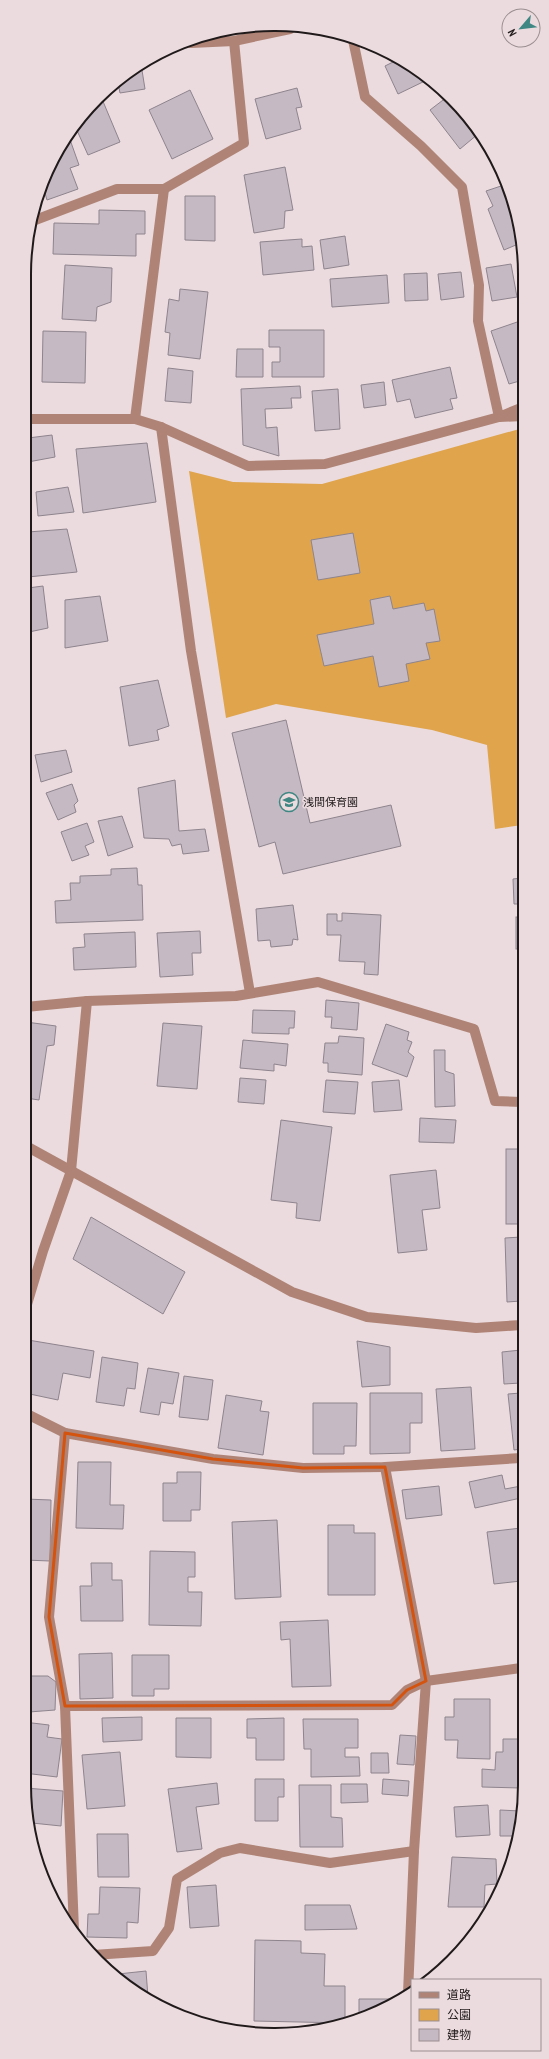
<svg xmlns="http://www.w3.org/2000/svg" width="549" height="2059" viewBox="0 0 549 2059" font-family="'PT Sans Narrow','Noto Sans JP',sans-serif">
<rect width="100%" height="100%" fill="#ebdbde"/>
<polygon fill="#dfa44c" points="523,428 522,825 495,829 487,745 432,730 276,704 226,718 189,471 233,482 322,484"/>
<g fill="#c5bac4" stroke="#8e848d">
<polygon points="401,58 427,80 398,94 385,66"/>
<polygon points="141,64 145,89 120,93 118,83 135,66"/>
<polygon points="297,88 302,107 296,108 301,129 266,139 255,99"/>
<polygon points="190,90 213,139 172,159 149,110"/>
<polygon points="447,97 463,109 478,134 460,149 430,110"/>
<polygon points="102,99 120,142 88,155 75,126"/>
<polygon points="68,134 79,165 70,168 78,189 47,200 44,190"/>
<polygon points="285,167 293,210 285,211 284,228 254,233 244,175"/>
<polygon points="507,184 523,242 504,250 488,209 493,206 486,191"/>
<polygon points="185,196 215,196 215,241 185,240"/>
<polygon points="99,210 145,211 145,234 136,234 136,256 53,254 54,223 99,224"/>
<polygon points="345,236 349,265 324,269 320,240"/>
<polygon points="302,239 302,247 312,246 314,270 263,275 260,242"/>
<polygon points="511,264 517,297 492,301 486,268"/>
<polygon points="65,265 112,268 111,302 97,307 96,321 62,319"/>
<polygon points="461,272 464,297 441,300 438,274"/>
<polygon points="427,273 428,300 405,301 404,274"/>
<polygon points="387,275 389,303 332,307 330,279"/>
<polygon points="180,289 208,292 200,359 168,355 170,333 165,332 169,299 179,301"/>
<polygon points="523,320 523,380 509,384 491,331"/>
<polygon points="269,330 324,330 324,377 272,377 272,362 280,362 280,347 269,347"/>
<polygon points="43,331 86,332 85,383 42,382"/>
<polygon points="237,349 263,349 263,377 236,377"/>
<polygon points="450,367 457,398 450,399 453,409 415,418 410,399 397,402 392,380"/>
<polygon points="168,368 193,371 191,403 165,401"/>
<polygon points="384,382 386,405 364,408 361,385"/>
<polygon points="300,386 301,398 291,398 292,408 265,409 266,428 277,427 279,456 243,445 241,389"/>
<polygon points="338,389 340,429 315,431 312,391"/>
<polygon points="52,435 55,457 28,462 28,438"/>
<polygon points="147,443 156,502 83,513 76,449"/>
<polygon points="68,487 74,512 38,516 36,492"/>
<polygon points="67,529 77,572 28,577 28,532"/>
<polygon points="353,533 360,573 318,580 311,540"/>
<polygon points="43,586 48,628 29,632 28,588"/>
<polygon points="100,596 108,641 65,648 65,600"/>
<polygon points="390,596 393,609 424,603 426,611 434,609 440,641 426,643 430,659 406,664 409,681 379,687 373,656 324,666 317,635 374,624 370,600"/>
<polygon points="158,680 169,726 157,730 159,740 129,746 120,687"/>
<polygon points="286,720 310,823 391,805 401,846 283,874 275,842 259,847 232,733"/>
<polygon points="66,750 72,772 41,782 35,755"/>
<polygon points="175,780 179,831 205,829 209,851 183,854 181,844 172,846 169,839 144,838 138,788"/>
<polygon points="72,784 78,801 74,805 76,812 58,820 46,793"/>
<polygon points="122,816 133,847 108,856 98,821"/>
<polygon points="87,823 94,842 85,846 89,855 72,861 61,832"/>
<polygon points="137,868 138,885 142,885 143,920 56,923 55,901 71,900 70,883 80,883 80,876 111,875 111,869"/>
<polygon points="522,878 522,904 514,904 513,879"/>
<polygon points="293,905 298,940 293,939 292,945 271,947 270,940 258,941 256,909"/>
<polygon points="342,913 381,915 378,975 364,974 365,962 339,961 341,935 327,935 327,914 337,914 337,921 342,921"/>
<rect x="516" y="917" width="6" height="32"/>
<polygon points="200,931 201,953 192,953 193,975 160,977 157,933"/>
<polygon points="135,932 136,967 74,970 73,948 85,947 84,934"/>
<polygon points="326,1000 359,1003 357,1030 331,1028 332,1017 325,1017"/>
<polygon points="253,1010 295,1011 294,1028 289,1028 289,1034 252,1033"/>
<polygon points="518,1015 522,1015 522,1063 519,1063"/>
<polygon points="26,1022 56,1026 54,1045 47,1046 39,1100 26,1098"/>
<polygon points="163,1023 202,1026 197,1089 157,1086"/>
<polygon points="386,1024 409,1032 407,1040 412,1042 408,1052 414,1057 407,1077 372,1064"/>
<polygon points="339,1036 364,1038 362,1075 328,1072 328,1063 323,1063 325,1043 338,1043"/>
<polygon points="243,1040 288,1044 286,1066 274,1064 274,1071 240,1068"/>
<polygon points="434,1050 445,1050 445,1071 454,1074 455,1106 435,1107"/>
<polygon points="240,1078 266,1080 264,1104 238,1102"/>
<polygon points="326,1080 358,1082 355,1114 323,1112"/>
<polygon points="399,1080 402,1110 374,1112 372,1082"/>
<polygon points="420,1118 456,1120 454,1143 419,1142"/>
<polygon points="281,1120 332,1127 320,1221 296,1218 297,1203 271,1200"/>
<rect x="506" y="1149" width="15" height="75"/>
<polygon points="436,1170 440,1208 422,1210 427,1250 398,1253 390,1175"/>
<polygon points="91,1217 185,1272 163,1314 73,1259"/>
<polygon points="521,1237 521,1301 507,1302 505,1238"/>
<polygon points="28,1340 94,1351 90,1378 63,1373 58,1400 25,1393 25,1358"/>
<polygon points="357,1341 390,1347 390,1385 362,1387"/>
<polygon points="521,1350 521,1383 504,1384 502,1352"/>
<polygon points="102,1357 138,1363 135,1389 127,1388 124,1406 96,1402"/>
<polygon points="148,1368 179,1373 173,1404 161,1402 159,1415 140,1412"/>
<polygon points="184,1376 213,1380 208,1420 179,1417"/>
<polygon points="471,1387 475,1449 441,1451 436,1389"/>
<polygon points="370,1393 422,1393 422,1423 410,1423 410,1453 370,1454"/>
<polygon points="521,1393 521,1449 514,1450 508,1394"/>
<polygon points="226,1395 262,1401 260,1411 269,1412 263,1455 218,1448"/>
<polygon points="313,1403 357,1403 356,1446 344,1446 344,1454 313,1454"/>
<polygon points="78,1462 111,1462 110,1505 124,1505 123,1529 76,1528"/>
<polygon points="177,1472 201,1472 200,1510 191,1510 191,1521 163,1521 163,1483 177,1483"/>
<polygon points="502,1475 505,1489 521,1486 521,1498 475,1508 469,1482"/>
<polygon points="439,1486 442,1515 406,1519 402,1490"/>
<polygon points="25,1499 51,1500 50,1561 25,1560"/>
<polygon points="277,1520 281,1597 235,1599 232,1522"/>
<polygon points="328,1525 354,1525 354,1533 375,1533 375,1595 328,1595"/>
<polygon points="521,1528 521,1581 494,1584 487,1532"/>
<polygon points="150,1551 195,1552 195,1577 188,1577 188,1592 202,1592 201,1626 149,1625"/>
<polygon points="91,1563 112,1563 112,1580 122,1580 123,1621 81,1621 80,1586 92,1586"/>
<polygon points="328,1620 331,1686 292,1687 290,1639 281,1640 280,1622"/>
<polygon points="112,1653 113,1698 80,1699 79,1654"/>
<polygon points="132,1655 169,1655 169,1689 154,1689 154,1696 132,1696"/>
<polygon points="24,1676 48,1676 56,1682 55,1710 29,1712 28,1691 24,1691"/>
<polygon points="454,1699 490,1699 490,1759 457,1758 458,1740 445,1740 445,1717 454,1717"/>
<polygon points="142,1717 142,1740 103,1742 102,1718"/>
<polygon points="176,1718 211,1718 211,1758 176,1757"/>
<polygon points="284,1718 284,1760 256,1760 256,1738 247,1738 247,1719"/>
<polygon points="303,1719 358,1719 358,1748 345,1748 345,1757 359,1757 360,1776 311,1777 311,1749 304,1749"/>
<polygon points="24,1722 49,1725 47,1737 62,1739 57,1777 24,1773"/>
<polygon points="400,1735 416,1736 414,1765 397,1764"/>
<polygon points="503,1739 520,1739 520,1788 482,1787 482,1769 495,1770 496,1752 503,1752"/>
<polygon points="120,1752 125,1806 87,1809 82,1755"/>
<polygon points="371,1753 388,1753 389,1773 371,1773"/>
<polygon points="255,1779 284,1779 284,1797 278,1797 278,1821 255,1821"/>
<polygon points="383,1779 409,1781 408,1796 382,1794"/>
<polygon points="217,1783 219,1804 196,1807 202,1849 177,1852 168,1789"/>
<polygon points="341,1784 367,1784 368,1802 341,1803"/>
<polygon points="299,1785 331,1785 331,1817 342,1818 343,1847 300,1847"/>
<polygon points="25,1788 63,1791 61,1826 32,1823"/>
<polygon points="488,1805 490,1835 456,1837 454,1807"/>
<polygon points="500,1810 520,1811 519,1836 500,1836"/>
<polygon points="97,1834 128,1834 129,1877 98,1877"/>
<polygon points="452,1857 496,1859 497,1884 485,1885 484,1907 448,1907"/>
<polygon points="216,1885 219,1926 190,1928 187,1887"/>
<polygon points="100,1887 140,1888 138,1923 127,1922 127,1938 87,1937 88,1914 99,1914"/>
<polygon points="305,1905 350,1905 357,1929 305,1930"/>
<polygon points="255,1940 301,1941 301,1953 325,1954 324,1986 345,1986 345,2023 254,2021"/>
<polygon points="146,1971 148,1997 118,1974"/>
<polygon points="359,1999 391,1999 391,2001 359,2017"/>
</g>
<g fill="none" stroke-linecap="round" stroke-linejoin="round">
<g stroke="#af8476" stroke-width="10">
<polyline points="353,40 365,97 421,146 462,187 479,285 478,321 499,417 523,407"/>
<polyline points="191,43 234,41 290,29"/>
<polyline points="30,222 117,189 164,189 244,143 234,41"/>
<polyline points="28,419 135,419 161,427 248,466 325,464 499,417 523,416"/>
<polyline points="135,419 164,189"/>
<polyline points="161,427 191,651 250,993"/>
<polyline points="26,1007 87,1001 236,996 318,982 474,1029 495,1101 521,1102"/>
<polyline points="25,1311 43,1251 71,1171 87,1001"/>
<polyline points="25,1413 65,1433 213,1459 303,1468 385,1467 521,1458"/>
<polyline points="65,1433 49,1617 65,1706 74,1930"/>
<polyline points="385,1467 426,1681 414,1851 408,1993"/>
<polyline points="65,1706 392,1705 407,1690 426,1681 521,1668"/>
<polyline points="93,1955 153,1951 169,1928 177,1879 220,1853 240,1848 330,1863 414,1851"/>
</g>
<polyline stroke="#af8476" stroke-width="10" points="26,1146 292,1292 367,1317 476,1328 521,1325"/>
</g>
<path fill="none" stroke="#d4530e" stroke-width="3" stroke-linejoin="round" d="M65,1433L213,1459L303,1468L385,1467L426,1681L407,1690L392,1705L65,1706L49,1617Z"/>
<defs>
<symbol id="school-ring" viewBox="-11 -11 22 22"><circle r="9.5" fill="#ebdbde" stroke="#3f8783" stroke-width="1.5"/><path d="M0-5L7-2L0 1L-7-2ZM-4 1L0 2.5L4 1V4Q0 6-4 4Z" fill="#3f8783"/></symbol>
</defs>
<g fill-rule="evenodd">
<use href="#school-ring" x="278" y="791" width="22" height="22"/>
</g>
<g text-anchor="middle" stroke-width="3" stroke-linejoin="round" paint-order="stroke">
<g font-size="11" fill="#201a1b" stroke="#ebdbde" text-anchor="start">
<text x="303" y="806">浅間保育園</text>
</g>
</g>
<path d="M0 0H549V2059H0ZM274 31H275A243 243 0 0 1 518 274V1785A243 243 0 0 1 275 2028H274A243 243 0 0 1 31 1785V274A243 243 0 0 1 274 31Z" fill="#ebdbde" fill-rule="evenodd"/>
<path fill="none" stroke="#201a1b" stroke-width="2" d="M274 31H275A243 243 0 0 1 518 274V1785A243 243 0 0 1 275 2028H274A243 243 0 0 1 31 1785V274A243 243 0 0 1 274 31Z"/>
<rect x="411" y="1979" width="130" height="72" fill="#ebdbde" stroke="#9a8e90"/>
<rect x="419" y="1992" width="20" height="6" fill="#af8476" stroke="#9a8e90"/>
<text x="447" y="1999" font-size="12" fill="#201a1b">道路</text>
<rect x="419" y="2009" width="20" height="12" fill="#dfa44c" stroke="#9a8e90"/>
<text x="447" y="2019" font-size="12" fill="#201a1b">公園</text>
<rect x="419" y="2029" width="20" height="12" fill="#c5bac4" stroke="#9a8e90"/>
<text x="447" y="2039" font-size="12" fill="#201a1b">建物</text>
<g transform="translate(521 28) rotate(242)"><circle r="19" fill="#ebdbde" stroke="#9a8e90"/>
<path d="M0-3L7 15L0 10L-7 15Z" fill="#3f8783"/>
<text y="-6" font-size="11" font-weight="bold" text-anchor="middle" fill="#201a1b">N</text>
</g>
</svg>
